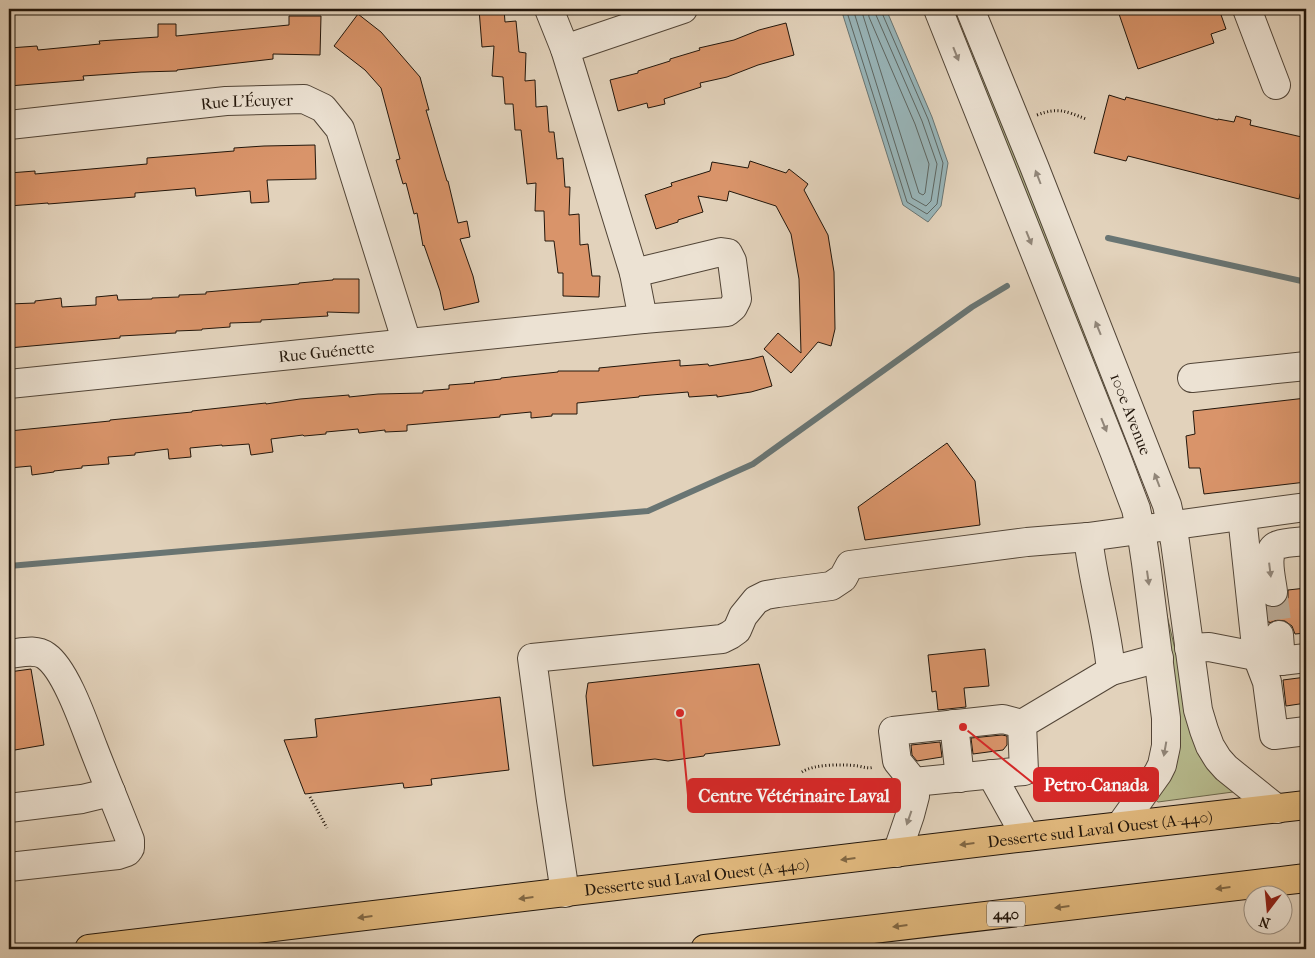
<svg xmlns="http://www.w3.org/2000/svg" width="1315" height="958" viewBox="0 0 1315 958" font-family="'IM FELL French Canon',serif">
<rect width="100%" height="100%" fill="#e2d2bb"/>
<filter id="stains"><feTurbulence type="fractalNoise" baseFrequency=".004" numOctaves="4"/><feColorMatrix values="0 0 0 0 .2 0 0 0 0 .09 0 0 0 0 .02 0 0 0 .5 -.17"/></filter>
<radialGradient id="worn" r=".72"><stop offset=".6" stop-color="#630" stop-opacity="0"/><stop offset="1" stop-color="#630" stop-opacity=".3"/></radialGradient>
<g fill="#b7bb8e" stroke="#6c684c">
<polygon points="947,9 962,9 1132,447 1103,399"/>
<polygon points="1165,607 1192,721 1234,789 1233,792 1158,802 1154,799"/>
</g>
<polygon fill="#98b5b9" stroke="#697573" points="841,9 886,9 932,117 948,163 941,206 928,222 903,205"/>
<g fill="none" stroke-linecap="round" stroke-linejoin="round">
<g stroke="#5d6662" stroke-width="1">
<polyline points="846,9 907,202 927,214 937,204 943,163 928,119 882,13 881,9"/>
<polyline points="853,9 912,198 926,206 931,201 937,164 922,121 876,15 875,9"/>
<polyline points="861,9 919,193 923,195 925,193 929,164 915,124 869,17 868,9"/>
</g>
<g stroke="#697573" stroke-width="6">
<polyline points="1108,238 1306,282"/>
<polyline points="9,566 648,511 753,464 972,307 1007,286"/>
</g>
</g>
<g fill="#d9946a" stroke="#22160b">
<polygon points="479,9 504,9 505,22 516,21 519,52 526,53 525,81 535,80 536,107 547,106 549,132 554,132 557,159 563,158 565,187 570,187 569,215 579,214 580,245 588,244 592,276 600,276 599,297 563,296 563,273 558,273 554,241 545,241 544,211 535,211 536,183 527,184 521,130 515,130 513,104 505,104 503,77 492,76 494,46 482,47"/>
<polygon points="1133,9 1219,9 1226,29 1211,34 1214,43 1138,69 1119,14"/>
<polygon points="358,14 381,32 420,77 429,110 426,110 447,181 448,181 458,223 467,221 470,237 460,239 473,276 479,302 444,310 440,291 424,245 423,246 417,213 414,214 406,183 403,184 396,160 400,159 381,88 365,70 334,46"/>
<polygon points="289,16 321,16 320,55 273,54 273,59 177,70 177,71 141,72 83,76 84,80 9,86 9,48 37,46 38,50 100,44 99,41 158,37 158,24 176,24 176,36 289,25"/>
<polygon points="786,23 794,55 758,65 727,77 700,83 701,87 664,99 665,104 648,108 647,103 618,111 610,80 638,73 638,71 670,61 670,59 700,50 699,48 734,40 759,30"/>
<polygon points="1109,95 1125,100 1126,97 1218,120 1218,119 1234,122 1236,116 1251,120 1250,125 1306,138 1306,169 1299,199 1128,156 1126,161 1094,153"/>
<polygon points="315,145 316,179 267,180 269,202 251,203 250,191 196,196 195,188 135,193 135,197 48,204 48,203 9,206 9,173 35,171 35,174 147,164 147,158 234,151 234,148 264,146"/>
<polygon points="750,161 786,173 789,169 808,184 804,190 828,235 834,272 835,329 831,346 818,342 791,373 764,349 778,333 801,353 799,279 791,234 776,206 729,191 727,201 698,196 703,212 678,220 678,222 656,229 645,195 672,186 671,183 710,171 712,162 748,168"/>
<polygon points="333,279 359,279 359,313 327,312 328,316 261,320 261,322 230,323 230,327 202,329 202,330 176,331 176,333 120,336 120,338 9,348 9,304 35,303 35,301 61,298 62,307 96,305 96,297 117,295 118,300 152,299 152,298 179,297 179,295 206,294 206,292 299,284 299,283 333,280"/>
<polygon points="763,356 772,386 751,392 717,397 717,395 689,397 688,392 639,396 639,397 577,403 577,414 552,414 552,416 531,418 531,412 500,415 500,417 407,425 407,431 385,432 385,430 359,433 358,429 326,432 326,434 304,436 303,435 271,439 273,452 251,455 249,444 222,446 222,445 190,448 191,457 169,459 168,449 135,453 135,455 108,457 109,464 82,466 82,468 54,471 54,472 32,475 31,466 9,468 9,431 110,421 110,420 192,412 192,411 266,403 266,404 300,399 349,395 349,397 378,394 423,393 423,391 449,389 449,385 475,383 474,382 501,379 501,378 558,372 558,371 599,371 599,368 680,360 680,366 708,364 709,366 751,359"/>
<polygon points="1306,398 1306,482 1204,494 1200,468 1189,468 1186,436 1195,434 1193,411"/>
<polygon points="947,443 975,481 980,525 865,540 858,507"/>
<polygon points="1306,588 1306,633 1295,634 1292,626 1285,621 1277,620 1269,623 1267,607 1276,607 1283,604 1288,598 1288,590"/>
<polygon points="985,649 989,686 964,688 966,707 938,710 936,691 932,692 928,655"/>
<polygon points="759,664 780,745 705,754 704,756 668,761 655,759 593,766 586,696 588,683"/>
<polygon points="31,669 44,745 9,751 9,672"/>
<polygon points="1306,677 1306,703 1286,706 1283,680"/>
<polygon points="500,697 509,770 431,779 432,785 404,788 403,783 305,794 284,740 317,737 315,719"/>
<polygon points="1002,735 1007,736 1007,745 1003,750 973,754 971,738"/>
<polygon points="940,742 942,757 917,761 912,755 911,745"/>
</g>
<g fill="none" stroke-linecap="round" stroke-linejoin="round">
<polyline stroke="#bcac98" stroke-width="28" stroke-dasharray="28 14" stroke-linecap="butt" points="1273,592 1279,635"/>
<defs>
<g id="minor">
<polyline points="549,9 565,49 634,273 643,319"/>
<polyline points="938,9 1114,451 1136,509 1143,543 1146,563 1166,718 1166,746 1162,765 1158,773 1120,826"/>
<path id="s1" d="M970,9L1034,166L1167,505L1175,542L1198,710L1204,730L1210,746L1218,759L1226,768L1277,809"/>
<polyline points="1247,9 1276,85"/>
<polyline points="565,49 683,9"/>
<path id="s2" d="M9,125L226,101L304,99L323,108L340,129L407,343"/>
<polyline points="1192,378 1306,366"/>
<path id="s3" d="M9,384L643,319L727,312L733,307L737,299L732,261L728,253L721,252L634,273"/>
<polyline points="1242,516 1257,656 1267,682 1274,735 1306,731"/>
<path d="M1273,592C1272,580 1263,550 1278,545C1286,542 1298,542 1306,541"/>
<polyline points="1279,635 1281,661"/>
<polyline points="1189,648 1209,647 1281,661 1306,658"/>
<path d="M9,654C21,653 35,648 46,656C66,670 84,724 93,747C105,778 118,809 130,840V848L127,852L118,855L9,867"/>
<polyline points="1111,671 1159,658"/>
<polyline points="954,724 960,778"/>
<polyline points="991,774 1026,837"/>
<path d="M914,782L1024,771L1022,724L1111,671C1107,626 1093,583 1088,537"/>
<polyline points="9,808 82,799 111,792"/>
<polyline points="897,853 910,815 915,796 914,782 897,761 893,731 1003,719 1022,724"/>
<polyline points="565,893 551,800 532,658 722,639 730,635 737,630 743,616 756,600 766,595 778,593 831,586 843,578 850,565 1027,542 1088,537 1306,507"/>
</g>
<g id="major">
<path id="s4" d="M89,949L1026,837L1306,805"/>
</g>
<polyline id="highway" points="705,949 1306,878"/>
</defs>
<use href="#minor" stroke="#524537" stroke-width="30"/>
<use href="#major" stroke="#22160b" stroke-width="30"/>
<use href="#highway" stroke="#22160b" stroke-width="30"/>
<g stroke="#22160b" stroke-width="3" stroke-dasharray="1 2.5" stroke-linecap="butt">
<path d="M1037,115C1059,107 1065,111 1086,119"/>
<path d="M802,772C813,764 844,764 858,766C864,767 868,769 874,767"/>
<polyline points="310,797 327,828"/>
</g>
<use href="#minor" stroke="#ece2d3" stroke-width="28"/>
<use href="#major" stroke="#e1b97e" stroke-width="28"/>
<use href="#highway" stroke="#e1b97e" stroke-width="28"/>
</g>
<defs><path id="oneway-solid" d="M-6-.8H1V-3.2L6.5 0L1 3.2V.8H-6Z" transform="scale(1.25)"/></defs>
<g fill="#918679">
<use href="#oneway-solid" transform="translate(956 54) rotate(68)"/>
<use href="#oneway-solid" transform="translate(1038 177) rotate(-111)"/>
<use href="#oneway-solid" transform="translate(1029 238) rotate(68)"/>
<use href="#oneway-solid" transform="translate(1098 328) rotate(-112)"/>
<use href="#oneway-solid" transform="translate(1104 425) rotate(68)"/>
<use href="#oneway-solid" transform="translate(1157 480) rotate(-111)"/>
<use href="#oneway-solid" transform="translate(1270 570) rotate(83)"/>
<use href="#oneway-solid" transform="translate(1148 578) rotate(82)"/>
<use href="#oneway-solid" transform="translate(1165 749) rotate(100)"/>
<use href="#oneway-solid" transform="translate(909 818) rotate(109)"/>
</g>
<g fill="#826844">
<use href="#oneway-solid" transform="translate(967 844) rotate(173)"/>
<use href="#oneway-solid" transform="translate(848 859) rotate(173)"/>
<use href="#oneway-solid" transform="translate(1223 888) rotate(173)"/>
<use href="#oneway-solid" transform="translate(526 898) rotate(173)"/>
<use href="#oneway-solid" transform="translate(1062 907) rotate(173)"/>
<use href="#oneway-solid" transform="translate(365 917) rotate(173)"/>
<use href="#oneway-solid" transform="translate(900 926) rotate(173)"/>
</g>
<g text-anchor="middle" stroke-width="4" stroke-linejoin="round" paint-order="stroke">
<rect fill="#ece2d3" stroke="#5f5347" stroke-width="1" x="987" y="901.5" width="38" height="25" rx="4"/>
<g font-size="15" font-weight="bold" fill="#22160b">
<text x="1006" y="919">440</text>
</g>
<g font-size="16" fill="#22160b" stroke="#ece2d3">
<text dy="6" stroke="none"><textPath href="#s2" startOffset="239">Rue L'Écuyer</textPath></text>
<text dy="6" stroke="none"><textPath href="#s3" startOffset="319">Rue Guénette</textPath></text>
<text dy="6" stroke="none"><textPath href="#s1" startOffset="436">100e Avenue</textPath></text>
<text dy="6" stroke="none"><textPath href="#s4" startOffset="1018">Desserte sud Laval Ouest (A-440)</textPath></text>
<text dy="6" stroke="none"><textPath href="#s4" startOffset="612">Desserte sud Laval Ouest (A-440)</textPath></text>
</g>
</g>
<path fill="none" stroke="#d62828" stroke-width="2" d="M963 727L1034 784M680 713L688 795"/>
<g fill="#d62828" stroke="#ece2d3" stroke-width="2">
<circle cx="963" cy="727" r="5"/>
<circle cx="680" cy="713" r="5"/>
</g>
<g fill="#d62828" stroke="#d62828" stroke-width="2">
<rect x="1034" y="768" width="124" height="33" rx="5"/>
<rect x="688" y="779" width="212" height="33" rx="5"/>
</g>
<g font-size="18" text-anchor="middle" font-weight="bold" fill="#fff">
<text x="1096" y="791">Petro-Canada</text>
<text x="794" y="802">Centre Vétérinaire Laval</text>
</g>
<rect width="1315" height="958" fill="none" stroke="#e2d2bb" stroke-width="30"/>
<rect x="10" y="10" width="1295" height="938" fill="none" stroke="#22160b" stroke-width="2.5"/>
<rect x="15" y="15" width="1285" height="928" fill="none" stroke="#22160b"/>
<g transform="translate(1268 910) rotate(196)"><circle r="24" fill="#ece2d3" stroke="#9b9083"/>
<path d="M0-4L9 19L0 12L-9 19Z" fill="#8f2418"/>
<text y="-8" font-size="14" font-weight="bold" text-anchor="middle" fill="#22160b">N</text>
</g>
<rect width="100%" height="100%" filter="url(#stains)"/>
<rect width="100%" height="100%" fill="url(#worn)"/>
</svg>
